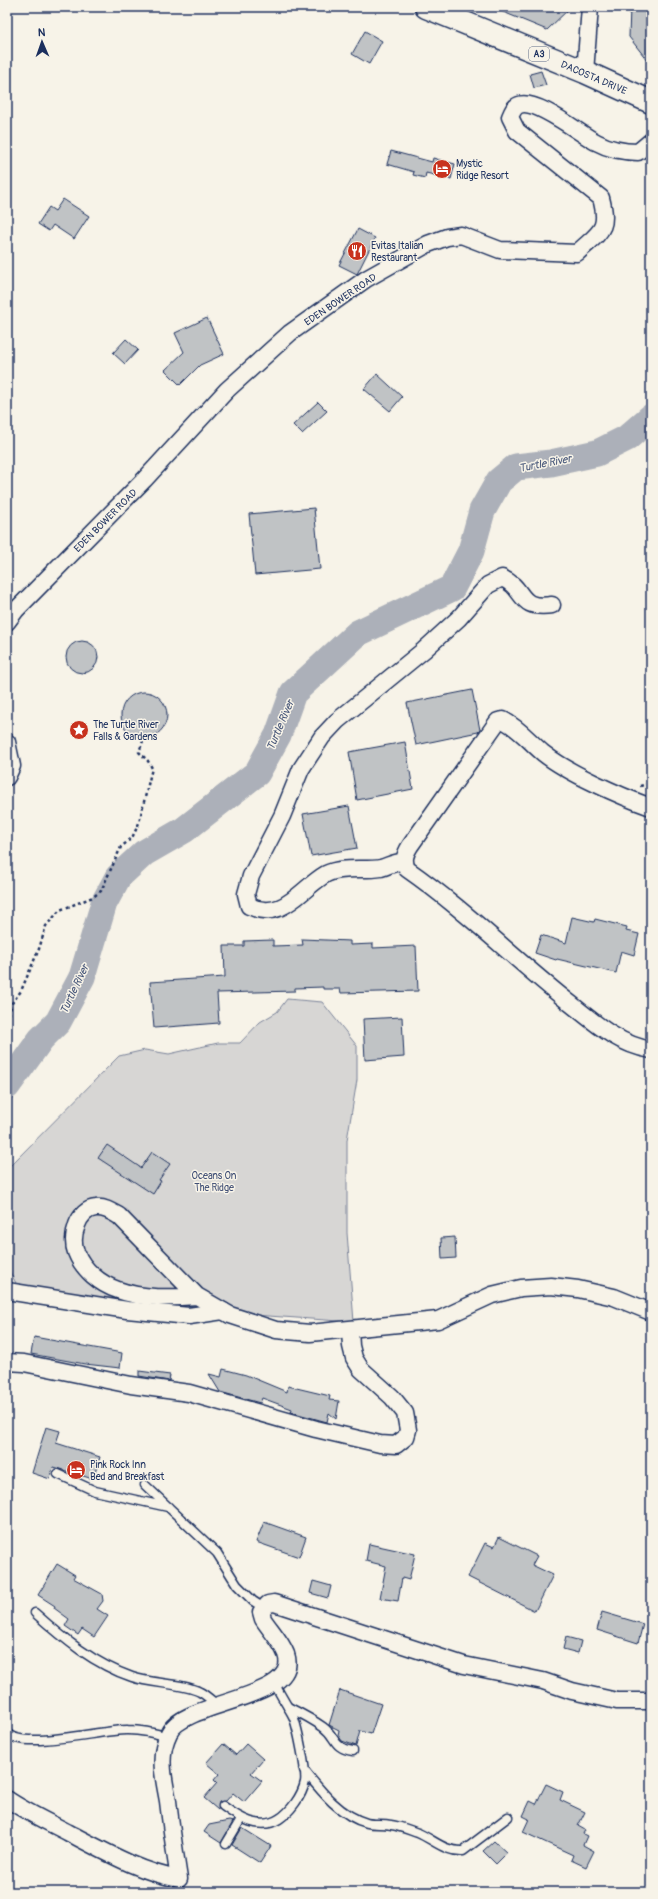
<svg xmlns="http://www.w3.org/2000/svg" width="658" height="1899" viewBox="0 0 658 1899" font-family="Pangolin,sans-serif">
<rect width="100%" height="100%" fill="#f7f3e8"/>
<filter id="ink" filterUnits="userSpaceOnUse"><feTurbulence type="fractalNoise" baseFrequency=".025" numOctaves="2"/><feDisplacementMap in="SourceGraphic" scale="8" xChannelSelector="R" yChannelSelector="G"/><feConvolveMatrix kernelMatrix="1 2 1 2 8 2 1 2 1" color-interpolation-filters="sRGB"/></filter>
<g filter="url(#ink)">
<polygon fill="#d7d6d4" stroke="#798299" points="287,999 322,1002 357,1046 357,1080 347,1140 347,1233 354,1322 140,1307 18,1287 9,1270 7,1169 119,1056 145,1050 169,1054 218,1043 240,1043 260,1022 277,1012"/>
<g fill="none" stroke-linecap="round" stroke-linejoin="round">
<polyline stroke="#acb0b9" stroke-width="27" points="7,1086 41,1039 58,1022 82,977 104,903 118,877 144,853 184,830 257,773 278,735 293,693 358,633 452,588 471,551 482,511 499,481 516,467 551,463 597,453 627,438 651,417"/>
</g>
<g fill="#c0c3c5" stroke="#1b2f5e">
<polygon points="491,7 571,7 547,30"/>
<polygon points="630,7 651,7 651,65 629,37"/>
<polygon points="365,31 382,41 369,64 352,54"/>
<polygon points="541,71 546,85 534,88 530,74"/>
<polygon points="391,151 432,162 433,158 455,164 451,179 426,173 425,178 413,175 414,172 387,164"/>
<polygon points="63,199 89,216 74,239 53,225 49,231 38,224 49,207 55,211"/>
<polygon points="358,229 375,238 357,274 339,265"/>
<polygon points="207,318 224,354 200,365 180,385 165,370 184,352 175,333"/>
<polygon points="126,339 138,350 125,364 113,353"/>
<polygon points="377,374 402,397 390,411 364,389"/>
<polygon points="318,402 327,411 302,434 293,425"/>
<polygon points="314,508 320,569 255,575 249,514"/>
<circle cx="82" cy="657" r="16"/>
<polygon points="472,690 480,730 478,732 416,745 407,703"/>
<circle cx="144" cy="715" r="23"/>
<polygon points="405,742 413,789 357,800 349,752"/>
<polygon points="349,806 357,848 311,856 303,814"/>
<polygon points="572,917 594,922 595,919 627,927 626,931 639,934 634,955 621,951 616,973 557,959 556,960 535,953 541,935 566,943"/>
<polygon points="302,939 350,941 350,945 373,944 373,948 416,946 418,991 341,993 340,989 323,989 323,987 295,988 295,991 217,993 219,1023 154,1028 150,982 225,977 224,946 244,946 244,941 273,940 273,946 303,945"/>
<polygon points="402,1017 404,1057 365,1060 363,1019"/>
<polygon points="107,1145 141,1168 152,1152 170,1164 159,1180 161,1181 153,1194 98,1158"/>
<polygon points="455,1237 456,1258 442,1259 441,1238"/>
<polygon points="34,1337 122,1353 120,1368 85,1364 31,1354"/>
<polygon points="223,1369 246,1375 287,1392 288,1386 330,1396 329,1400 339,1401 336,1419 329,1413 327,1422 291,1412 292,1409 262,1398 260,1403 220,1392 209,1374 221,1377"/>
<polygon points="139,1371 170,1375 169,1381 139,1376"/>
<polygon points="46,1427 60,1431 56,1443 100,1457 93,1479 53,1467 50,1479 32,1473"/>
<polygon points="264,1522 306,1537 299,1557 256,1542"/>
<polygon points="499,1537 537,1556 532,1565 553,1575 535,1611 468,1577 485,1543 494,1547"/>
<polygon points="369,1544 415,1554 409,1580 402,1578 398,1601 380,1598 386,1566 366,1561"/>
<polygon points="57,1564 75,1575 73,1578 102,1594 103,1601 97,1609 108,1616 94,1637 82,1629 78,1635 65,1626 69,1619 54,1608 55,1606 38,1595"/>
<polygon points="313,1581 331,1586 328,1598 310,1593"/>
<polygon points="602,1612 643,1624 638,1643 597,1630"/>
<polygon points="566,1637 581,1641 578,1653 563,1649"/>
<polygon points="340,1690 381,1704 371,1734 360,1731 356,1746 342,1741 338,1735 339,1730 329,1725"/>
<polygon points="223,1744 236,1755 246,1744 263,1759 251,1773 262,1781 244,1802 233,1793 226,1801 219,1802 218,1810 204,1798 217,1783 214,1780 219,1774 206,1763"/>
<polygon points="546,1784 563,1792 560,1800 585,1812 578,1826 585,1830 583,1834 587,1836 583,1845 594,1851 586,1867 571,1860 573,1855 523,1832 529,1819 523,1816 530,1801 536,1804"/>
<polygon points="229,1821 233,1822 221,1843 204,1832 209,1825"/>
<polygon points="242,1828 271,1846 260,1863 232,1845"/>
<polygon points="494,1841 507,1853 496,1864 483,1851"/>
</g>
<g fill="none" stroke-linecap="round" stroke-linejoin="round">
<defs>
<g id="lane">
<polyline points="58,1474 95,1491 168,1507"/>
<polyline points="145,1485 217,1553 237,1585 253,1601 264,1608"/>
<path d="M35,1613C64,1639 94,1664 132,1677C152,1684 183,1683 200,1692C206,1695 212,1701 217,1705"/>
<path d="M288,1707C300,1713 312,1719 323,1727C337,1737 332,1748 353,1751"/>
<path d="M7,1733C23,1751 103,1729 128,1730C142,1730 155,1733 168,1737"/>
<path d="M304,1770C320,1790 340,1816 367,1823C375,1825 383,1823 391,1825C400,1826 409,1830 418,1833C434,1840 445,1852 463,1851L508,1817"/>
<path d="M223,1806C239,1818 260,1831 279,1819C290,1812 302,1796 305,1782C307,1772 297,1725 293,1716C287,1705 280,1695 275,1684"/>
<polyline points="226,1844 241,1819"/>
</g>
<g id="street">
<polyline points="585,72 590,7"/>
<path d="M7,622L16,610L144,480L227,390L290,333L366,279L428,244L447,237L461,235L500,250L577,253C599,232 610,231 601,198L517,131L510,117C512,112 514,107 519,105C536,98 580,134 596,142C609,149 623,152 638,152L651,141"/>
<polyline points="7,742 12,766 7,777"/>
<path d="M651,807C620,796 568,773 543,753C530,742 519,728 503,720L498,721L493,728L410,846C405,854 403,860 407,869C463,908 512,957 566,1000C593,1021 616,1044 651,1050"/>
<path d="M404,862C395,861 389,866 381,868C364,871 342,866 326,874C300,889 283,922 249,906L246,894L251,876L282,816L301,769L322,737L337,721L424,650L459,618L488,585L502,578C527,589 516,610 552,605"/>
<polyline points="7,1291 127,1310 189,1316 223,1311"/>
<path d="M197,1296C171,1298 142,1299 118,1290C100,1284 83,1270 76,1252C70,1237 78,1209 96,1208C105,1207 112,1212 119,1216L197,1296L230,1315L276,1330L310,1333L438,1320L492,1295L521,1288L551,1286L578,1289L614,1297L651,1312"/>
<polyline points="7,1362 24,1363 131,1385 189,1393 316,1429 380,1444 396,1445 406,1437 408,1430 405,1413 392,1397 361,1369 354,1358 351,1346 350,1330"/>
<path d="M7,1799C26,1812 48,1822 69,1833C104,1851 140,1872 179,1879C175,1853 171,1827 168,1801C165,1784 160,1765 164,1747C165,1743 167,1737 169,1733C184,1700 302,1700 286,1654C281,1641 270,1630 263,1619L261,1612L268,1604L274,1603L464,1665L543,1681L572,1691L617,1701H651"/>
</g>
<polyline id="primary" points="426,7 585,72 651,102"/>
</defs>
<use href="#lane" stroke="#1b2f5e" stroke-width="11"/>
<use href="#street" stroke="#1b2f5e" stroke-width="19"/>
<use href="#primary" stroke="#1b2f5e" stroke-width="25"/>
<g stroke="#1b2f5e" stroke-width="2.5" stroke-dasharray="3 3" stroke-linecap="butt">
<polyline points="640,786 651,783"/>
<polyline points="7,1021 12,1003 21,991 39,949 46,926 60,910 93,897 101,891 121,847 132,838 139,823 152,768 148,761 139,752 143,741"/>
</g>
<use href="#lane" stroke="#f7f3e8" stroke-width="8"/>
<use href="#street" stroke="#f7f3e8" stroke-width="16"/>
<use href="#primary" stroke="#f7f3e8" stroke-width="22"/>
</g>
</g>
<defs>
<symbol id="hotel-disc" viewBox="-11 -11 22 22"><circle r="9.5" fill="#c8321e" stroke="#f7f3e8"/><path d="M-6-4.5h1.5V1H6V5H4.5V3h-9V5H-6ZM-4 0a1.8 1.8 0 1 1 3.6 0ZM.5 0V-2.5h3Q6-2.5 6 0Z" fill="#fff"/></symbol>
<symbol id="restaurant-disc" viewBox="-11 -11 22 22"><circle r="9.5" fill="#c8321e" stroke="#f7f3e8"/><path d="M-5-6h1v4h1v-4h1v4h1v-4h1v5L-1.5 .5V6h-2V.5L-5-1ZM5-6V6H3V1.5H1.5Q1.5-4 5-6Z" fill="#fff"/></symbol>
<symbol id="sight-disc" viewBox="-11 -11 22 22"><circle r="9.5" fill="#c8321e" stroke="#f7f3e8"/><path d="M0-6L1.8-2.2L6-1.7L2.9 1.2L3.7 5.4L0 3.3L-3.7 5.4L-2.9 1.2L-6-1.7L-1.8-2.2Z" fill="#fff"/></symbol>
</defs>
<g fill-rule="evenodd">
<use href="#hotel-disc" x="431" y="158" width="22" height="22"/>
<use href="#restaurant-disc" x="346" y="240" width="22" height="22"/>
<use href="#sight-disc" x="68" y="719" width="22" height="22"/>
<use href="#hotel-disc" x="65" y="1459" width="22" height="22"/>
</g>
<g text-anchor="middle" stroke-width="3" stroke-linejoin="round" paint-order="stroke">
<rect fill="#f7f3e8" stroke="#5d6a87" stroke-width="1" x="529" y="47" width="20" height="14" rx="3"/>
<g font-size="9" font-weight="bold" fill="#1b2f5e">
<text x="539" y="57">A3</text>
</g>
<g font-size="10" fill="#1b2f5e" stroke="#f7f3e8">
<text transform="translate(594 77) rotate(23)" y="4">DACOSTA DRIVE</text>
<text transform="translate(340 299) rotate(-34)" y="4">EDEN BOWER ROAD</text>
<text transform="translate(105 520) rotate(-45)" y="4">EDEN BOWER ROAD</text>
</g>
<g font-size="10" fill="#1b2f5e" stroke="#f7f3e8" text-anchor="start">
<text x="456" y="167">Mystic<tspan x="456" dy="12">Ridge Resort</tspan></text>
<text x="371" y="249">Evitas Italian<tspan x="371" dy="12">Restaurant</tspan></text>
<text x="93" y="728">The Turtle River<tspan x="93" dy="12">Falls &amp; Gardens</tspan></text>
<text x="90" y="1468">Pink Rock Inn<tspan x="90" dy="12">Bed and Breakfast</tspan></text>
</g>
<g font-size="10" fill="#415076" stroke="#f7f3e8">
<text x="214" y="1179">Oceans On<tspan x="214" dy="12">The Ridge</tspan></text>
</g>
<g font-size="11" font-style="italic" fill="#465679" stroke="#f7f3e8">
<text transform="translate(545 463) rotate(-11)" y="4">Turtle River</text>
<text transform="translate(280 725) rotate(-67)" y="4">Turtle River</text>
<text transform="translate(74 989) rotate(-65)" y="4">Turtle River</text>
</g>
</g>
<rect width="658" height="1899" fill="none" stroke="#f7f3e8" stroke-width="24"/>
<rect x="12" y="12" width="634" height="1875" fill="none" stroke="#1b2f5e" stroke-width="1.5" filter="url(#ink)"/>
<g transform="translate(42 42) rotate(358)" stroke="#f7f3e8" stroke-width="3" paint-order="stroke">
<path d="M0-3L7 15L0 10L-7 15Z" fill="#1b2f5e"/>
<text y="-6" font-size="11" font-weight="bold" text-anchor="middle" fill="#1b2f5e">N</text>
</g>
</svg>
